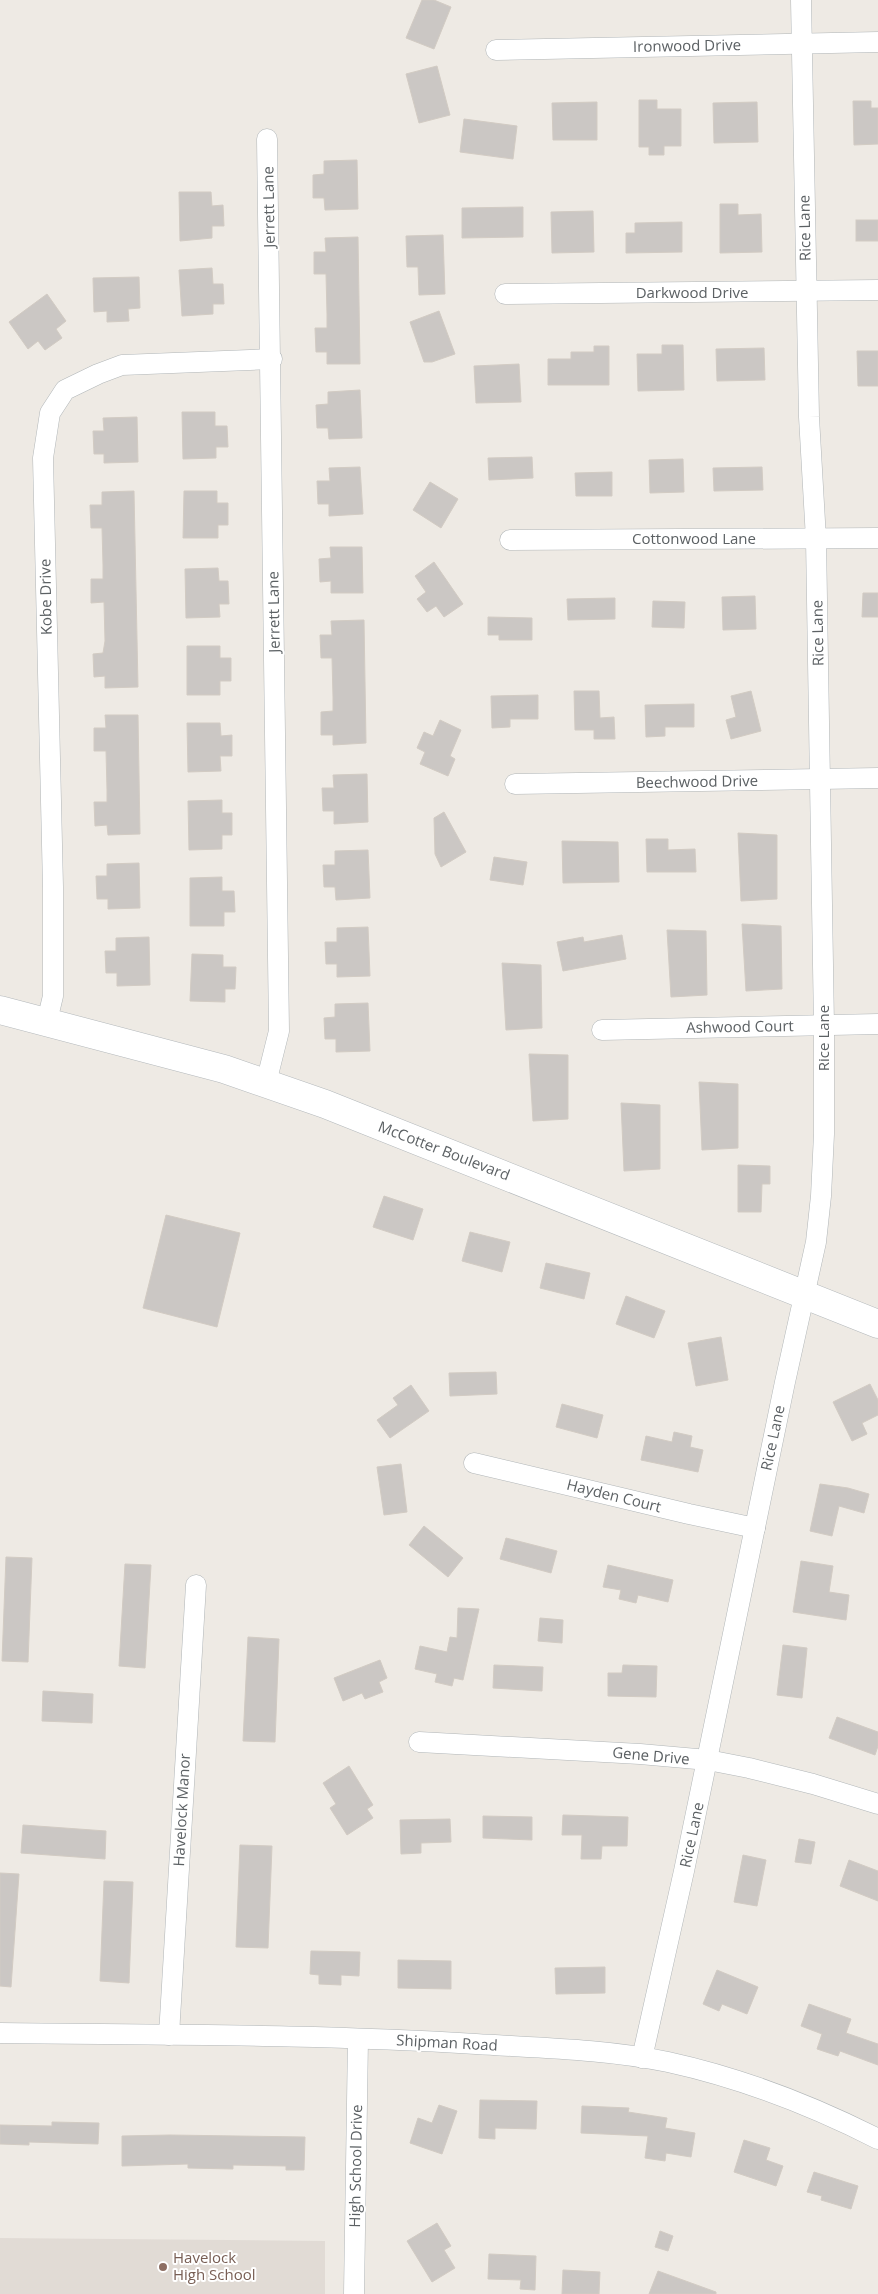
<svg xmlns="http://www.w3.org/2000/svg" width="878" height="2294" viewBox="0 0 878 2294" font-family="'Open Sans',sans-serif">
<rect width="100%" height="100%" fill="#eeeae4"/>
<polygon fill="#e1dbd5" points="0,2238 325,2241 325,2294 0,2294"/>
<g fill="#cbc7c4" stroke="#d2cbc3">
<polygon points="422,0 434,0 451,7 434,49 406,38"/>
<polygon points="437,66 450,115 419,123 406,74"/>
<polygon points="639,100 657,100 657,109 681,109 681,146 664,146 664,155 649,155 649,147 639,147"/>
<polygon points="853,101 871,101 871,108 878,108 878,144 854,145"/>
<polygon points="597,102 597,140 553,140 552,103"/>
<polygon points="757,102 758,142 714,143 713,103"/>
<polygon points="464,119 517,126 513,159 460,152"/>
<polygon points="357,160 358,209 325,210 324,198 313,198 313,175 324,174 324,161"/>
<polygon points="179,192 211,192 212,206 223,205 224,226 212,226 212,238 180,241"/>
<polygon points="720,204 738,204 738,215 761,214 762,252 720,253"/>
<polygon points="523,207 523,237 462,238 462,208"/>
<polygon points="593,211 594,252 552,253 551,212"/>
<rect x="856" y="220" width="22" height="21"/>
<polygon points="682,222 682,252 626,253 626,233 635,233 635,223"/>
<polygon points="443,235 445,294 419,295 418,267 407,267 406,236"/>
<polygon points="358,237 360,364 327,364 327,352 316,352 315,328 327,328 327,314 326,274 314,274 314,252 326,252 325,238"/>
<polygon points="212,268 213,284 223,284 224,304 213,304 213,314 182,316 179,270"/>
<polygon points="139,277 140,308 128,309 129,321 107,322 107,311 94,312 93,278"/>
<polygon points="47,294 66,321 56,329 62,338 45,350 38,341 28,349 9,322"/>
<polygon points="439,311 455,354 432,362 424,362 410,322"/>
<polygon points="662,345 683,345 684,390 638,391 637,354 662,354"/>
<polygon points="594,346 609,346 609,385 548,385 548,359 571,359 571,352 594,352"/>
<polygon points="764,348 765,380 717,381 716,349"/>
<polygon points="857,351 878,351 878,386 858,386"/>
<polygon points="519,364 521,402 476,403 474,366"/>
<polygon points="360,390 362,438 329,439 328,428 317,428 316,405 328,404 328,392"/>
<polygon points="182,412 215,412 215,426 227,426 228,447 216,447 216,458 183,459"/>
<polygon points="137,417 138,462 104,463 104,454 94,454 93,431 104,431 103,418"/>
<polygon points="532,457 533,478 489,480 488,458"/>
<polygon points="683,459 684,492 650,493 649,460"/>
<polygon points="360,467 363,514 329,516 329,504 318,504 317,481 330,481 329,468"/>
<polygon points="762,467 763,490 714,491 713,468"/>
<polygon points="612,472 612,496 576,496 575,473"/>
<polygon points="430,482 458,499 441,528 413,510"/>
<polygon points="134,491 138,687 105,688 105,676 94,677 93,654 103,653 105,641 104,602 91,603 91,579 103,579 103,565 102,528 91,528 90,505 102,505 102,492"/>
<polygon points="184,491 217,491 217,503 228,503 228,525 218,525 218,538 183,538"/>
<polygon points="330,547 362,547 363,593 331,593 331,581 320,582 319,559 331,558"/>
<polygon points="434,562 463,604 444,617 436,606 427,612 417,599 426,592 415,576"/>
<polygon points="218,568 219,581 228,581 229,604 219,604 220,617 186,618 185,569"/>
<polygon points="863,593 878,593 878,617 862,617"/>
<polygon points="755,596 756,629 723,630 722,597"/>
<polygon points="615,598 615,619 568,620 567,599"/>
<polygon points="653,601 685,602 684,628 652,627"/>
<polygon points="488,617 532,618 532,640 499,640 499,635 488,635"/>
<polygon points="364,620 366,743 333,745 333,735 321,735 321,712 333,711 333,697 332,658 321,658 320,635 332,635 331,621"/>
<polygon points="187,646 220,646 220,658 231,658 231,681 220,681 220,695 187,695"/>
<polygon points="574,691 599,691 600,718 614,717 615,739 594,739 594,730 575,730"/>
<polygon points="751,691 761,731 731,739 726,720 736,717 731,696"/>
<polygon points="538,695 538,719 510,719 510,727 492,728 491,696"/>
<polygon points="694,704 694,727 665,727 665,736 646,737 645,705"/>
<polygon points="105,715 138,715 140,834 108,835 107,825 95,826 94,802 107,802 107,790 106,751 94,751 94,728 106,728"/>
<polygon points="440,720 461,730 450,756 455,759 448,776 420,764 425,752 417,748 424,732 433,736"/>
<polygon points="187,723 220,723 221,736 232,735 232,756 220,756 221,771 188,772"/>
<polygon points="367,774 368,822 334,824 334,811 323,811 322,788 334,788 333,775"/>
<polygon points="222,800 222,813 232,813 232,835 222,835 222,849 189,850 188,801"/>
<polygon points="444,812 466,852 441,867 435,854 434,818"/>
<polygon points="738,833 777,835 777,899 741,901"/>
<polygon points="646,839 668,839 668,850 695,849 696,872 647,872"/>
<polygon points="562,841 618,842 619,882 563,883"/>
<polygon points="368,850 370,898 336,900 335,887 324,887 323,865 335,865 335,851"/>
<polygon points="494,857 527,862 523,885 490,880"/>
<polygon points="139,863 140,908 108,909 108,899 97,899 96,876 107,876 107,864"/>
<polygon points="222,877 222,891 234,891 235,912 224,912 224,926 190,926 190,878"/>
<polygon points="742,924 781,926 782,989 746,991"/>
<polygon points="368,927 370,976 337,977 337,964 326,964 325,942 337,942 337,928"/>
<polygon points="667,930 706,931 707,995 671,997"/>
<polygon points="622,935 626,959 563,971 557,942 583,937 584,942"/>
<polygon points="149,937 150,985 117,986 117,973 106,973 105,951 116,951 116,938"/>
<polygon points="192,954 223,955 223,967 236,967 235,989 225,989 225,1002 190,1001"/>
<polygon points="502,963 541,965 542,1028 506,1030"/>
<polygon points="368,1003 370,1051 336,1052 336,1039 325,1039 324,1018 335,1017 335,1004"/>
<polygon points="529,1054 568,1055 568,1119 533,1121"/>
<polygon points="699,1082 738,1084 738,1148 702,1150"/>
<polygon points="621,1103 660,1105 660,1169 624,1171"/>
<polygon points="738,1165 770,1166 770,1184 762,1184 761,1212 738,1212"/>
<polygon points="384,1196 423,1209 413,1240 373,1227"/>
<polygon points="166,1215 240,1233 217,1327 143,1308"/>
<polygon points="470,1232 510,1242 502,1272 462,1261"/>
<polygon points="546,1263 590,1273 584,1299 540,1288"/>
<polygon points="626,1296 665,1311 654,1338 616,1324"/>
<polygon points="721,1337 728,1380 696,1386 688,1343"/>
<polygon points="496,1372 497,1394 450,1396 449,1373"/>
<polygon points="870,1384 878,1400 878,1415 862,1423 867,1434 852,1441 833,1402"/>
<polygon points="411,1385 429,1411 390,1438 377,1420 398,1405 393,1398"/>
<polygon points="562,1404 603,1415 597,1438 556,1427"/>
<polygon points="674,1432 692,1436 690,1447 703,1450 698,1472 641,1460 646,1436 672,1442"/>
<polygon points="401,1464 407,1512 384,1515 377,1467"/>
<polygon points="820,1484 848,1488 869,1494 864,1513 839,1506 832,1536 810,1531"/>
<polygon points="424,1526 463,1558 448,1577 409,1545"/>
<polygon points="506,1538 557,1551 551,1573 500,1559"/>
<polygon points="6,1557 32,1558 28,1662 2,1661"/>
<polygon points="801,1561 833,1566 829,1592 849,1595 846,1620 793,1612"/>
<polygon points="125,1564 151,1565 145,1668 119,1666"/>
<polygon points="608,1565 673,1580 668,1602 638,1595 636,1603 619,1599 621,1590 603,1587"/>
<polygon points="458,1608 479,1609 463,1680 454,1678 452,1686 435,1682 437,1674 415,1669 420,1646 447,1652 450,1637 457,1638"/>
<polygon points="540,1618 563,1620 562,1643 538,1641"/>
<polygon points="248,1637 279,1639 275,1742 243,1741"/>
<polygon points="783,1645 807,1648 802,1698 777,1695"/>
<polygon points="380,1660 387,1678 379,1682 383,1692 365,1699 362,1693 343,1701 334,1678"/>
<polygon points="494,1665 543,1667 542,1691 493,1688"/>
<polygon points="623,1665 657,1666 656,1697 608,1696 608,1673 622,1673"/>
<polygon points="43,1691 93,1694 92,1723 42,1721"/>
<polygon points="837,1717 878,1732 878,1746 875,1755 829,1738"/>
<polygon points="349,1766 373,1805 367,1809 373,1818 347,1835 330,1808 336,1804 323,1783"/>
<polygon points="563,1815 628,1817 627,1846 602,1846 601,1859 581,1859 582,1835 562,1835"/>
<polygon points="483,1816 532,1817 532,1840 483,1838"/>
<polygon points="450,1819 451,1842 421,1843 421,1853 401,1854 400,1820"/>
<polygon points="23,1825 106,1831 105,1859 21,1853"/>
<polygon points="799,1839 815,1842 811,1864 795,1862"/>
<polygon points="240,1845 272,1846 268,1948 236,1947"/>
<polygon points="743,1855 766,1860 757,1906 734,1902"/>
<polygon points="849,1860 878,1871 878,1901 840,1886"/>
<polygon points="0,1873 19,1874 11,1987 0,1986"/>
<polygon points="104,1881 133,1882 129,1983 100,1981"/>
<polygon points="311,1951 360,1952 359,1976 341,1975 341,1985 319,1984 319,1975 310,1974"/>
<polygon points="398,1960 451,1961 451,1989 398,1988"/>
<polygon points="605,1967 605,1993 556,1994 555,1968"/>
<polygon points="717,1970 758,1987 747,2014 722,2004 719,2011 703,2004"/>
<polygon points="809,2004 851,2019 846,2033 878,2044 878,2065 840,2051 838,2056 817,2049 822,2034 801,2026"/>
<polygon points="480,2100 537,2101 536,2129 495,2128 495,2139 479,2138"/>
<polygon points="439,2105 457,2111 442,2154 410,2143 418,2118 432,2123"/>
<polygon points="582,2106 629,2108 628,2112 667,2118 665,2128 695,2133 691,2157 666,2153 665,2161 645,2158 648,2136 581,2133"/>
<polygon points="52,2122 99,2123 98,2144 29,2142 29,2145 0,2144 0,2125 52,2126"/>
<polygon points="170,2135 305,2137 304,2170 286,2170 286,2166 233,2165 233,2169 188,2168 188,2164 122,2166 122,2136"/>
<polygon points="744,2140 770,2148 766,2160 783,2166 776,2186 734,2172"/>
<polygon points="814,2172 858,2186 851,2209 821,2200 822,2196 807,2192"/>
<polygon points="437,2223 451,2246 444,2250 455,2268 432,2282 407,2241"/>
<polygon points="660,2231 673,2236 668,2251 655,2247"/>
<polygon points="489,2254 536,2256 535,2290 520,2289 521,2280 488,2279"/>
<polygon points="563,2270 600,2272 599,2294 562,2294"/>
<polygon points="658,2271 716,2292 716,2294 649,2294"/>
</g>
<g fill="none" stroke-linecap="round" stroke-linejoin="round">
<defs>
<g id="street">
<polyline points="496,50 878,42"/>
<polyline points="505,294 878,290"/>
<polyline points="510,540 878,538"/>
<polyline points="515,784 878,778"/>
<polyline points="47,1021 53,996 53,887 43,458 50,413 65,390 98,374 122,365 272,359"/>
<polyline points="602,1030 878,1024"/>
<polyline points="266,1083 279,1031 267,139"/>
<polyline points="474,1463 689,1514 755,1528"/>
<polyline points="419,1742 640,1754 708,1760 749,1768 813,1784 878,1804"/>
<path d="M0,2033C159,2035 317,2034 476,2044C539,2048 605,2049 668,2062C741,2078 811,2105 878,2139"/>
<polyline points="169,2035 196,1585"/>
<polyline points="642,2058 684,1871 785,1382 816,1242 821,1196 824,1134 824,1026 816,539 809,417 801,0"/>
<polyline points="354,2294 358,2039"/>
</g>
<polyline id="secondary" points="0,1010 224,1069 325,1104 878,1324"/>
</defs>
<use href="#street" stroke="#b1b6b8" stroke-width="21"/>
<use href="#secondary" stroke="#b3b8bb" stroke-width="29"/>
<use href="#street" stroke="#fff" stroke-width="20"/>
<use href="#secondary" stroke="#fff" stroke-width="28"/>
</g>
<circle fill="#8d6e63" stroke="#fff" stroke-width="2" cx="163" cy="2267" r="5"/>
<g text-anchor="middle" stroke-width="4" stroke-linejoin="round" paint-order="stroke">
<g font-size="15" fill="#5c6164" stroke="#fff">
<text transform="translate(687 46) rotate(-1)" y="5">Ironwood Drive</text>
<text transform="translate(269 207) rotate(-91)" y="5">Jerrett Lane</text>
<text transform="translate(805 228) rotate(-91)" y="5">Rice Lane</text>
<text x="692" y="298">Darkwood Drive</text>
<text x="694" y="544">Cottonwood Lane</text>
<text transform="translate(46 597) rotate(-91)" y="5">Kobe Drive</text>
<text transform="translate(274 612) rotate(-91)" y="5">Jerrett Lane</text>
<text transform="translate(818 633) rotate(-91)" y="5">Rice Lane</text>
<text transform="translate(697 782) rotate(-1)" y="5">Beechwood Drive</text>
<text transform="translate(740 1027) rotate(-1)" y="5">Ashwood Court</text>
<text transform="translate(824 1038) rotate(-90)" y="5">Rice Lane</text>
<text transform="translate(444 1151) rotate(21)" y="5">McCotter Boulevard</text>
<text transform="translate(773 1438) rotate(-78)" y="5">Rice Lane</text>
<text transform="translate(614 1496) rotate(14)" y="5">Hayden Court</text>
<text transform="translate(651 1756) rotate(5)" y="5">Gene Drive</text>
<text transform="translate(182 1810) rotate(-87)" y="5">Havelock Manor</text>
<text transform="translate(692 1835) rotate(-78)" y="5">Rice Lane</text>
<text transform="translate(447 2043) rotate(3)" y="5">Shipman Road</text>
<text transform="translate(356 2166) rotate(-89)" y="5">High School Drive</text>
</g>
<g font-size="15" fill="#785e54" stroke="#fff" text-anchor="start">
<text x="173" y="2263">Havelock<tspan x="173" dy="17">High School</tspan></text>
</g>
</g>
</svg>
